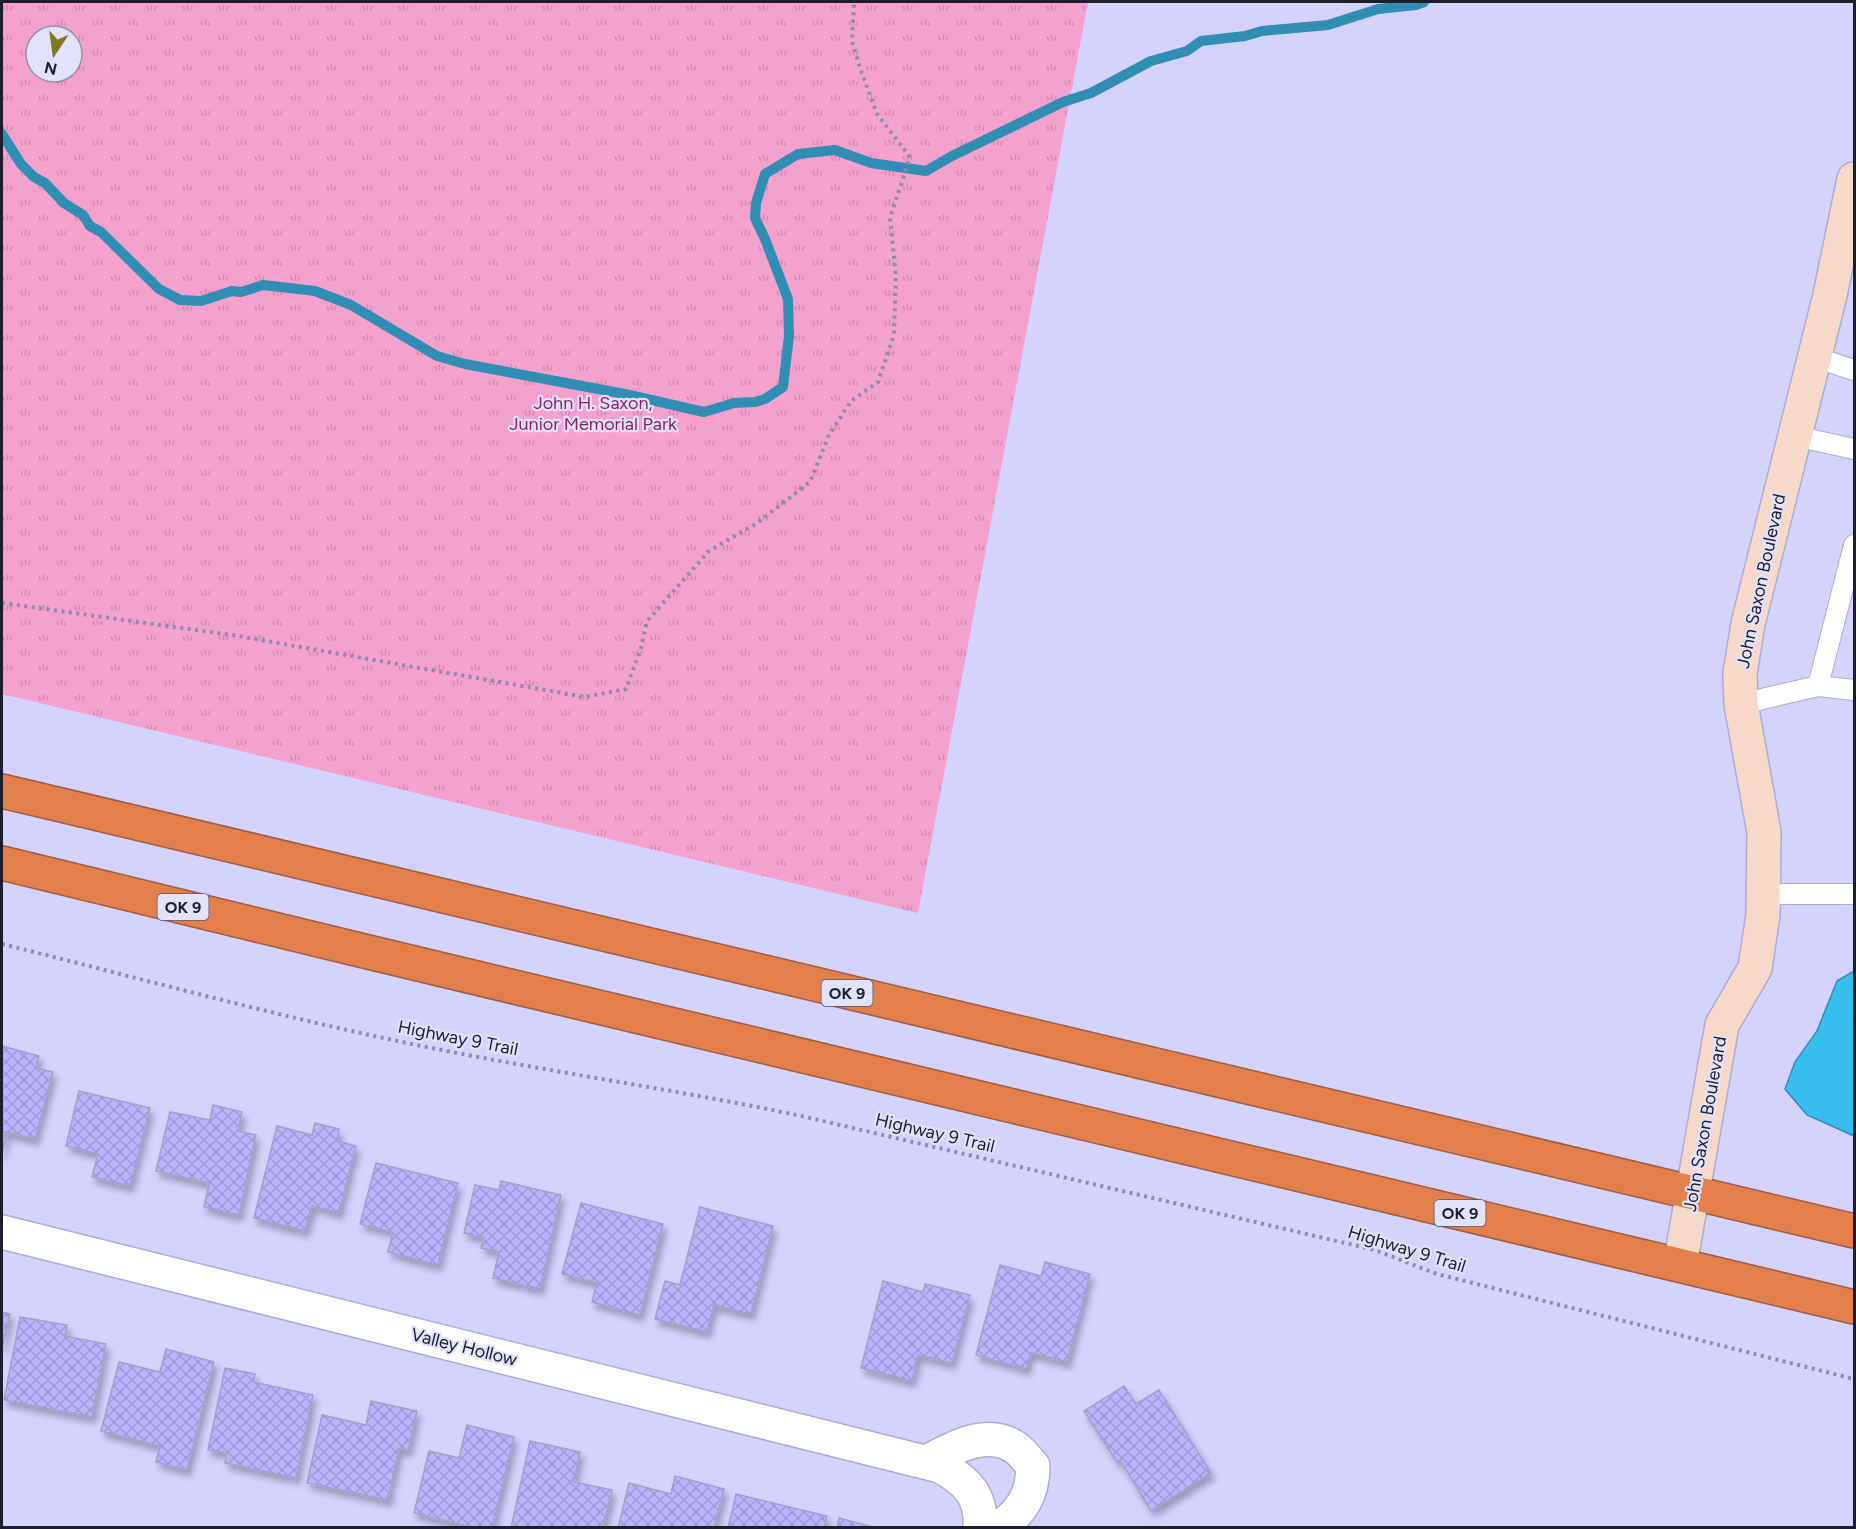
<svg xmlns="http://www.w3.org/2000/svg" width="1856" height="1529" viewBox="0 0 1856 1529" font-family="Figtree,sans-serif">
<defs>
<pattern id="park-tufts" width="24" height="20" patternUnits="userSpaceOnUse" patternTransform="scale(1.5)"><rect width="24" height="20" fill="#f5a1cd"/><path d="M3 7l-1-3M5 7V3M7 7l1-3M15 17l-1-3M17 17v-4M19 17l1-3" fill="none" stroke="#d28ab0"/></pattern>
<pattern id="building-cross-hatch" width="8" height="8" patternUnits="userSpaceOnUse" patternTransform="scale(1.5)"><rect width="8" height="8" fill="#b9b4fe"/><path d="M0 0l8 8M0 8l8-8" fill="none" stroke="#9f9ada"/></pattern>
<filter id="shadow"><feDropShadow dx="3.5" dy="6" stdDeviation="3" flood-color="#0004"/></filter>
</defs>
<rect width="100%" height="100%" fill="#d4d2fe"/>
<path fill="url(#park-tufts)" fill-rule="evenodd" d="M2,2H1088L918,913L2,694ZM36,36H72V72H36Z"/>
<polygon fill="#37beee" stroke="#308eb4" stroke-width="1.5" points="1852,972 1854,973 1854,1136 1807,1115 1785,1089 1795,1062 1817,1031 1837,981"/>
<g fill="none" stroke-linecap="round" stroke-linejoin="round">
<polyline stroke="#308eb4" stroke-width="10" points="2,134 21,164 34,177 45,183 64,203 83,215 90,226 101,232 159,289 180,300 201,301 232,291 241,292 263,285 315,291 351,305 437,356 465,364 625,394 704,412 734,403 755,402 765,399 783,387 789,336 788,299 765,239 755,218 756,203 765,174 798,154 835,150 871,163 926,171 952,156 1063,102 1091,93 1151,61 1187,51 1201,41 1245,36 1262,31 1328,25 1378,9 1416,5 1424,2"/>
</g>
<g fill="url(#building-cross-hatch)" stroke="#a2a0c9" stroke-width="1.5" filter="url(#shadow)">
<polygon points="2,1046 39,1056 36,1068 53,1072 35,1139 7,1132 2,1153"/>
<polygon points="79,1091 150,1108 130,1186 92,1177 98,1154 66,1146"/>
<polygon points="213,1105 242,1112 238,1131 256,1135 239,1215 204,1207 209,1183 156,1171 170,1112 210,1120"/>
<polygon points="315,1123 339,1129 337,1141 356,1146 339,1213 312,1206 305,1231 254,1218 277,1126 312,1135"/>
<polygon points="376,1163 458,1183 438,1265 388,1252 393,1232 360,1224"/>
<polygon points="501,1181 561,1195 540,1289 493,1278 499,1252 481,1248 484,1238 464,1233 475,1185 499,1190"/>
<polygon points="581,1203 663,1224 640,1315 592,1302 597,1283 562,1274"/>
<polygon points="700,1207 773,1226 751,1314 714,1305 707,1332 655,1319 665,1281 680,1285"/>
<polygon points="1045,1262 1090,1274 1067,1362 1031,1353 1026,1369 976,1355 1000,1265 1041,1276"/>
<polygon points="883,1281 923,1292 925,1284 970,1295 952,1363 918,1355 912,1381 861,1368"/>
<polygon points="2,1312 10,1314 2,1348"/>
<polygon points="20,1317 67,1325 65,1336 106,1344 92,1417 4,1400"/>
<polygon points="166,1349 214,1362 187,1470 156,1462 160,1446 101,1431 119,1362 160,1372"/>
<polygon points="225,1368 255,1374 253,1382 313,1395 296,1478 225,1463 227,1453 208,1450"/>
<polygon points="1124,1386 1136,1404 1159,1390 1211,1473 1151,1511 1120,1460 1117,1462 1084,1411"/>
<polygon points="371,1401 417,1411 408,1451 399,1448 388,1500 307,1483 322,1415 366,1425"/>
<polygon points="467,1425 514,1437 492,1528 474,1528 414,1513 429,1451 459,1458"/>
<polygon points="530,1441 580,1452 574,1482 612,1490 603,1528 511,1528"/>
<polygon points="675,1476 724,1489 714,1528 618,1528 629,1483 671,1494"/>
<polygon points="736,1494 827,1516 824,1528 728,1528"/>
<polygon points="839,1518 876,1528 837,1528"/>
</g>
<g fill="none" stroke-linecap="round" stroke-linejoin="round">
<defs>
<g id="lane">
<polyline points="1814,357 1854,370"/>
<polyline points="1795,436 1854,449"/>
<polyline points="1818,686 1854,545"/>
<polyline points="1741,704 1818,686 1854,690"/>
<polyline points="1764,894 1854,894"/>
</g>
<g id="street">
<path d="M2,1232L940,1466C967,1481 982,1495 980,1528"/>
<path d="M927,1462C951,1449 985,1429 1013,1446C1021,1450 1027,1460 1033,1466C1033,1494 1022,1512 999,1528"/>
</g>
<polyline id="secondary" points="1680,1265 1722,1025 1755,968 1763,915 1764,832 1741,704 1740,673 1748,624 1830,295 1854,179"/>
<g id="highway">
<polyline points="2,791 1854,1231"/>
<polyline points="2,863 364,951 1854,1307"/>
</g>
</defs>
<use href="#lane" stroke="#adabd5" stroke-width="22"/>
<use href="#street" stroke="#adabd5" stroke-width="36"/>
<use href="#secondary" stroke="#adabd5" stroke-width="36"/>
<use href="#highway" stroke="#9e5d40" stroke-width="36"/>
<g stroke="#8d8cad" stroke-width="4" stroke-dasharray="3 4.5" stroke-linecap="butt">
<polyline points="2,603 232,635 585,697 626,689 641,648 647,621 709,551 757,523 810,482 829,435 851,401 878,382 894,335 896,276 890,218 910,157 877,114 860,68 852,41 854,2"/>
<path d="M2,944C151,981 301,1023 452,1052C570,1075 689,1092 806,1117L1375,1250L1437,1274L1854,1379"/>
</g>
<use href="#lane" stroke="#fff" stroke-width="20"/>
<use href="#street" stroke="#fff" stroke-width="33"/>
<use href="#secondary" stroke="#f7d9c9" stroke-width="33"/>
<use href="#highway" stroke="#e37f4a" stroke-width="33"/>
</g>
<g text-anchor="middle" stroke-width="4.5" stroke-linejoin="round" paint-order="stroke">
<g fill="#e2e2fc" stroke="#59586b" stroke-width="1.5">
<rect x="157.5" y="894" width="51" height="26" rx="4.5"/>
<rect x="821.5" y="980" width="51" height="26" rx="4.5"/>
<rect x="1434.5" y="1200" width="51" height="26" rx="4.5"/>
</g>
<g font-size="16" font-weight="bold" fill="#1e1d2d">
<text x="183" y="913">OK 9</text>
<text x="847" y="999">OK 9</text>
<text x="1460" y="1219">OK 9</text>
</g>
<g font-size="18" fill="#8d1f65" stroke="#e2e2fc">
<text x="593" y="409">John H. Saxon,<tspan x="593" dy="21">Junior Memorial Park</tspan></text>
</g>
<g font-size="18" fill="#1e1d2d" stroke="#e2e2fc">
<text transform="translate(1761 581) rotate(-78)" y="6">John Saxon Boulevard</text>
<text transform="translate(458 1038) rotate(11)" y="6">Highway 9 Trail</text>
<text transform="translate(1705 1124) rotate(-80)" y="6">John Saxon Boulevard</text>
<text transform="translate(935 1133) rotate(13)" y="6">Highway 9 Trail</text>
<text transform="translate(1407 1249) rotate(17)" y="6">Highway 9 Trail</text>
<text transform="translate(464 1347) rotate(14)" y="6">Valley Hollow</text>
</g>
</g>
<rect width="1856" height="1529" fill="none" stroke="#1e1d2d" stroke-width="6"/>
<g transform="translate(54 54) rotate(193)"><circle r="28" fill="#e2e2fc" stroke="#9493a9" stroke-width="1.5"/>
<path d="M0-4.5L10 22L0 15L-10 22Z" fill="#7d7920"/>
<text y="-9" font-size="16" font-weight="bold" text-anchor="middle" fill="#1e1d2d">N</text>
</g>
</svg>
